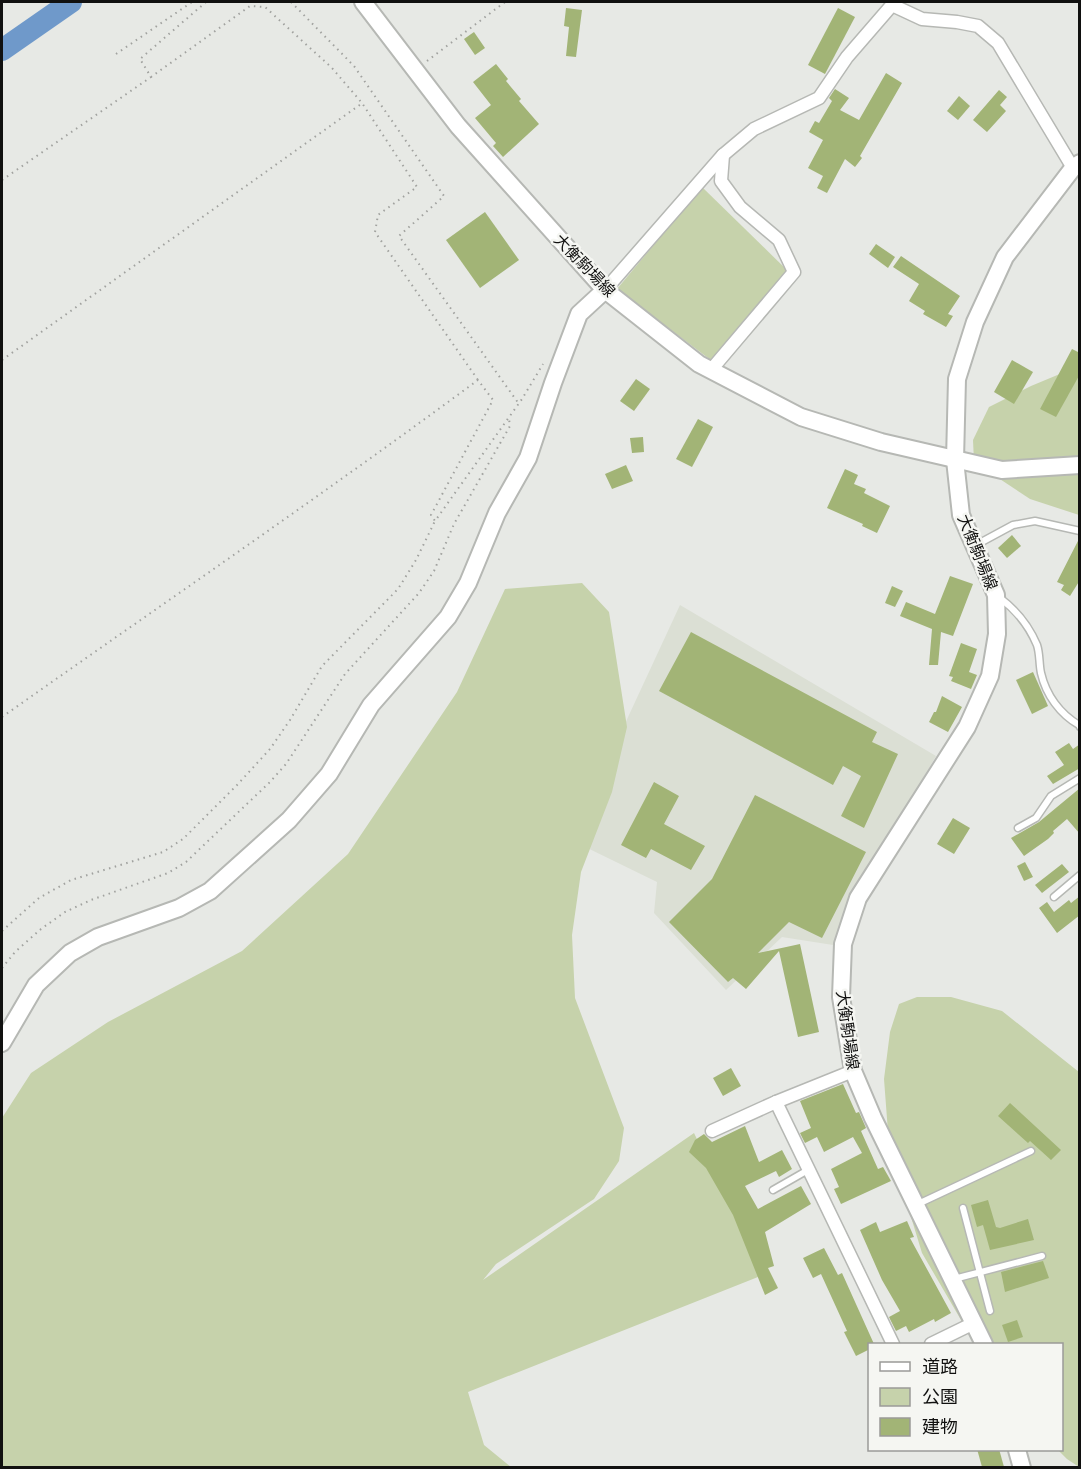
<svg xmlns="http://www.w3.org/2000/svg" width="1081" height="1469" viewBox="0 0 1081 1469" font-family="Barlow,'Noto Sans JP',sans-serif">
<rect width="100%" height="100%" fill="#e7e9e5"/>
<polygon fill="#dbdfd4" points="680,605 936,756 843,916 833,945 782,937 726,990 654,913 657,882 571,840"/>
<g fill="#c6d2ab">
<polygon points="702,187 788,271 712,361 617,289"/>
<polygon points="1079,366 1079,515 1030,499 974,462 973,440 989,407 1031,386"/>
<polygon points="582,583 609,612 627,727 612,792 581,872 572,935 575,998 624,1128 619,1161 594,1199 496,1264 483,1280 694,1133 763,1275 468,1392 484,1445 511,1467 2,1468 2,1118 31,1073 108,1022 242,951 348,854 457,692 505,589"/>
<polygon points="917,997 951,997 1002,1011 1079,1072 1079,1467 1067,1459 1058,1450 1062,1450 1062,1344 975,1344 922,1253 889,1145 884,1079 890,1032 899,1004"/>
</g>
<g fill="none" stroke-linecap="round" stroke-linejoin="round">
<polyline stroke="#6f99ca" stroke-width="22" points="2,50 71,2"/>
</g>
<g fill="#a2b476">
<polygon points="566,8 582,10 576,57 566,56 569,27 564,26"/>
<polygon points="838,8 855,17 825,74 808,65"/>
<polygon points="474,32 485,48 475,55 464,39"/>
<polygon points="496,64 508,79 506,81 521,99 519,101 539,124 503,157 493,146 496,143 475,118 491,105 473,82"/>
<polygon points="886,73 902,83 860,156 862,158 855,167 845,159 827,193 817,188 823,176 808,168 823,140 809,132 815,121 819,123 832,101 829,98 835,89 849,98 840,110 859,120"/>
<polygon points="999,90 1007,97 1000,105 1006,111 987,132 973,120"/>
<polygon points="959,96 970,106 958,120 947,111"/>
<polygon points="485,212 519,260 480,288 446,240"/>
<polygon points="876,244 895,257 888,268 869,254"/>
<polygon points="901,256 960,296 948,314 953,316 946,327 923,314 925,311 909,301 919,284 893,267"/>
<polygon points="1072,349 1080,353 1080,374 1056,417 1040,409"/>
<polygon points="1012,360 1033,372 1014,404 994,392"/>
<polygon points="636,379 650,389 634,411 620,401"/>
<polygon points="698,419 713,427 692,467 676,459"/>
<polygon points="643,437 644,452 632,453 630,438"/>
<polygon points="626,465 633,481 612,489 605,474"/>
<polygon points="845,469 858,475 854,484 866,489 864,493 890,506 877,533 862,526 863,524 827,508"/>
<polygon points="1012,535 1021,546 1007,558 998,548"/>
<polygon points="1080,537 1080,580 1070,596 1061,590 1064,585 1057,582"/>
<polygon points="950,576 973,584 953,636 941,632 938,665 929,665 932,629 900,616 906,602 935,614"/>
<polygon points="892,586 903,591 895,607 885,603"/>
<polygon points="691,632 877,732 872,742 898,754 864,828 841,816 861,776 843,766 833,785 659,691"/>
<polygon points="961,643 977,649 969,672 977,675 971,689 951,681 953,677 949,676"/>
<polygon points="1033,672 1048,706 1032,714 1016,680"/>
<polygon points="942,696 962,707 948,732 929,722 934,712 936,712"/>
<polygon points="1069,743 1073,749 1080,744 1080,768 1053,784 1047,776 1064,765 1055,752"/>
<polygon points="654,782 679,796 664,824 705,846 691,870 651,849 646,858 621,845"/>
<polygon points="1080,788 1080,834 1067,819 1053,831 1054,833 1048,839 1024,856 1011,838 1039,822"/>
<polygon points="755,795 866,852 822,938 789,922 758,953 800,944 819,1032 798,1037 779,951 746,989 733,978 728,982 669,922 712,879"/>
<polygon points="953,818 970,828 954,854 937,844"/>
<polygon points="1025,862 1033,877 1024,881 1017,866"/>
<polygon points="1062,864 1069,872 1042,893 1035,885"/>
<polygon points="1080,896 1080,915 1057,933 1039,908 1047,902 1054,912 1069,900 1071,903"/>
<polygon points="731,1068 741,1086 723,1096 713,1078"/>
<polygon points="843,1084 856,1113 859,1112 866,1128 861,1131 878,1169 883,1167 891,1181 841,1204 834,1189 839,1187 831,1169 862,1153 853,1137 824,1152 817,1137 805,1143 800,1133 811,1128 800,1101"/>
<polygon points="1010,1103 1061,1150 1051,1160 1030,1141 1028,1143 998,1116"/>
<polygon points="745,1126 759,1162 782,1150 792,1169 779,1177 776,1171 745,1186 758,1209 801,1186 811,1204 765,1232 774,1266 768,1268 778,1288 765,1295 733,1215 706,1168 689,1152 695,1140 704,1134 712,1142"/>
<polygon points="988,1200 996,1227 1000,1228 1028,1219 1034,1240 990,1250 983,1225 977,1227 971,1205"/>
<polygon points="907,1221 914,1237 910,1238 951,1313 935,1322 934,1319 909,1332 906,1326 896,1331 889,1317 900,1311 882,1280 860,1230 876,1222 880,1232"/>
<polygon points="824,1248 838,1275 842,1273 874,1344 870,1344 870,1349 856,1356 844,1332 847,1331 821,1274 813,1278 803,1258"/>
<polygon points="1043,1261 1049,1278 1005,1292 1001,1272"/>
<polygon points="1017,1320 1023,1337 1008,1342 1002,1325"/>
<polygon points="977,1449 999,1449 1004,1467 982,1467"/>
</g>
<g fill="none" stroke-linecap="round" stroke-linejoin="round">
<defs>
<g id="lane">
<polyline points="976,545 1013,525 1035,521 1080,531"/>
<path d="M1000,598C1016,610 1029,626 1037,645C1040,654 1039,664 1041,673C1046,695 1060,714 1079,725L1080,727"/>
<polyline points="1018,828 1036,818 1051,796 1080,778"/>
<polyline points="1054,897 1080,875"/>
<polyline points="773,1190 808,1170"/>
<polyline points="918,1204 1031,1151"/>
<polyline points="963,1208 990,1311"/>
<polyline points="954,1279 1042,1256"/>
</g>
<g id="street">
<polyline points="605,290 723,155 754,129 819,98 847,57 892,5 922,19 957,22 978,26 998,43 1073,168"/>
<polyline points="711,370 794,272 779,240 740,207 721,181 723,155"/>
<polyline points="776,1102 893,1344"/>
<polyline points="712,1131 776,1102 853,1071"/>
<polyline points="931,1344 974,1323"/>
</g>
<g id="secondary">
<polyline points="363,2 458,126 605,290 699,364 801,417 881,442 1002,470 1080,465"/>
<polyline points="2,1043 36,985 70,953 98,937 179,908 210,891 289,820 329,774 371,705 448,617 468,583 497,513 528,458 553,383 579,314 605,290"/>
<polyline points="984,1344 873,1118 853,1071 841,997 843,944 858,898 967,727 990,676 997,634 996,595 961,515 955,460 957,379 975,322 1005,257 1073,168 1080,163"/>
<polyline points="1017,1450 1022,1468"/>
</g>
</defs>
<use href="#lane" stroke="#b6b8b4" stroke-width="9"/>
<use href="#street" stroke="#b6b8b4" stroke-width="15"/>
<use href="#secondary" stroke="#b6b8b4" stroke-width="20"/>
<g stroke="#a1a29f" stroke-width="2" stroke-dasharray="1.5 4.5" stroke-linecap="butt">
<polyline points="206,2 140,59 151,77 250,6 265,7 332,68 362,103 417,187 378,215 375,232 478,380"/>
<polyline points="291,2 354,66 444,196 399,236 519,404"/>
<polyline points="116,54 192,2"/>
<polyline points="427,61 505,2"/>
<polyline points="2,180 151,77"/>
<polyline points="2,360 361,104"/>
<path d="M2,717C161,605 321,496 478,380L493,400L431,515L435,521L522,399L543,364"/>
<polyline points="2,931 39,898 71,880 163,852 183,839 238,784 270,749 290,720 322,666 398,589 416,560 435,521"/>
<polyline points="2,968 15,952 41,929 65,912 91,900 168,873 186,862 270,782 286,764 345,674 419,593 434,571 454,524 510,426 509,419"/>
</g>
<use href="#lane" stroke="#fff" stroke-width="6"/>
<use href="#street" stroke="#fff" stroke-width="12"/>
<use href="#secondary" stroke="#fff" stroke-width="16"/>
</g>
<g text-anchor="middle" stroke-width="5" stroke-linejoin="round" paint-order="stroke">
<g font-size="16" fill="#111110" stroke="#f5f6f2">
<text transform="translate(585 265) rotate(46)" y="6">大衡駒場線</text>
<text transform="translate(978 552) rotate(68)" y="6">大衡駒場線</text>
<text transform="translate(848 1030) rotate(82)" y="6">大衡駒場線</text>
</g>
</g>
<rect width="1081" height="1469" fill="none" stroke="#111110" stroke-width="6"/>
<rect x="868" y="1343" width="195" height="108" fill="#f5f6f2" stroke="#9a9a98" stroke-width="1.5"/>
<rect x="880" y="1362" width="30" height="9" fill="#ffffff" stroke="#9a9a98" stroke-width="1.5"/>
<text x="922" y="1373" font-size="18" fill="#111110">道路</text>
<rect x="880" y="1388" width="30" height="18" fill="#c6d2ab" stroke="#9a9a98" stroke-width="1.5"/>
<text x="922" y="1403" font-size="18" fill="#111110">公園</text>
<rect x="880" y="1418" width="30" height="18" fill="#a2b476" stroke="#9a9a98" stroke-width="1.5"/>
<text x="922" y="1433" font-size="18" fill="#111110">建物</text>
</svg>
